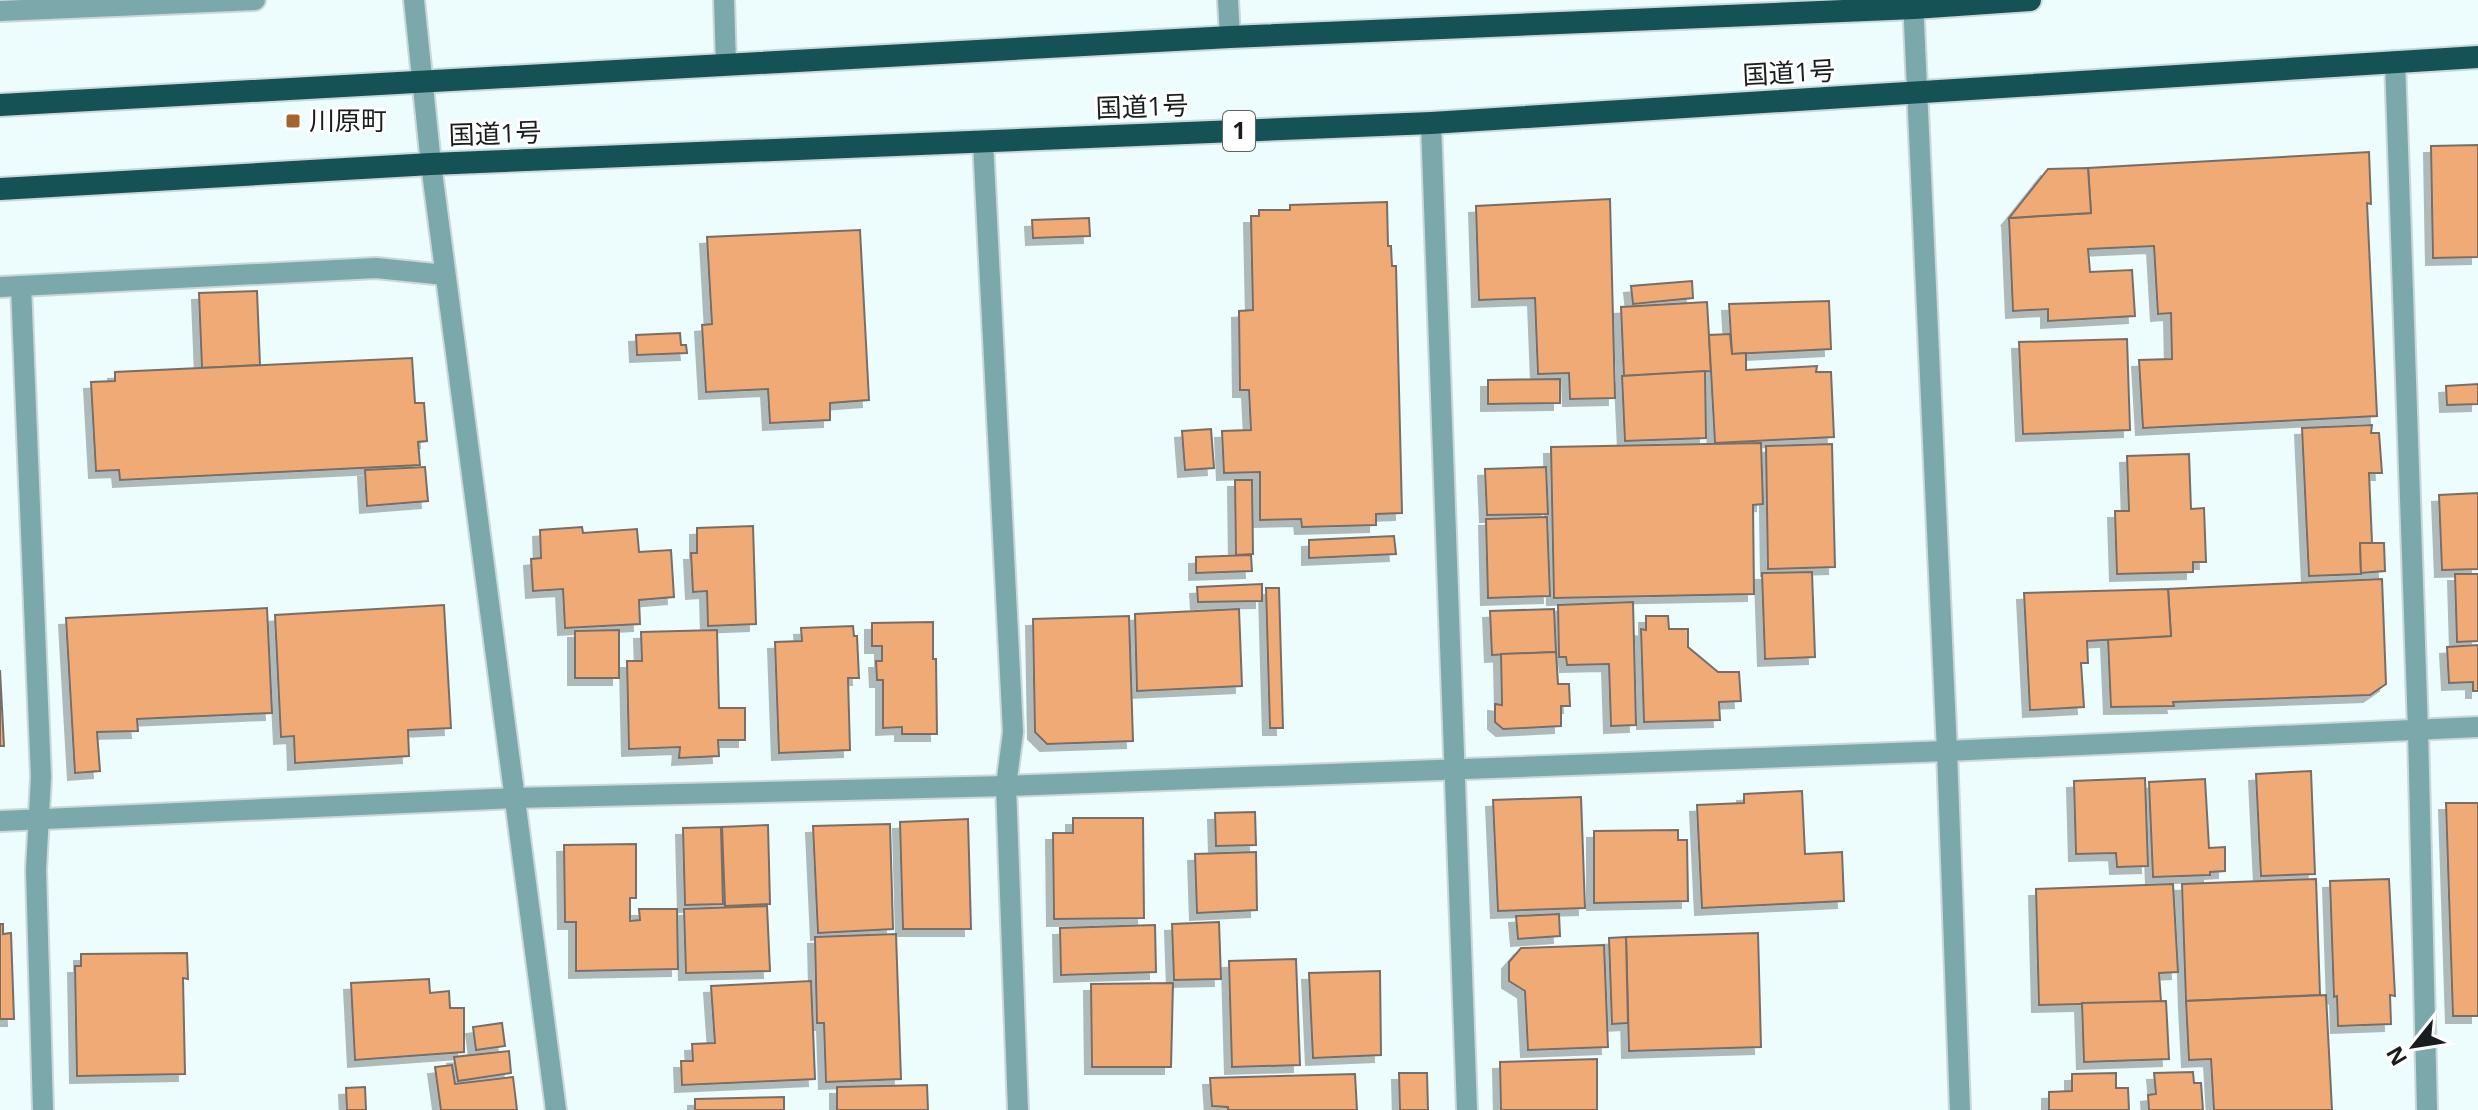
<svg xmlns="http://www.w3.org/2000/svg" width="2478" height="1110" viewBox="0 0 2478 1110" font-family="'Open Sans','Noto Sans JP',sans-serif">
<defs>
<filter id="shadow"><feDropShadow dx="-7" dy="7" stdDeviation="0" flood-color="#0004"/></filter>
</defs>
<rect width="100%" height="100%" fill="#edfcfd"/>
<g fill="#f0aa76" stroke="#776e68" stroke-width="2" filter="url(#shadow)">
<polygon points="2478,145 2478,257 2433,258 2431,146"/>
<polygon points="2369,152 2371,204 2367,203 2377,416 2143,428 2139,360 2172,359 2171,313 2158,314 2154,246 2088,249 2090,272 2132,270 2135,316 2048,321 2048,309 2013,311 2009,218 2091,213 2088,168"/>
<polygon points="2088,168 2091,213 2009,218 2048,169"/>
<polygon points="1610,199 1615,398 1570,399 1569,373 1538,374 1535,298 1479,300 1476,206"/>
<polygon points="1387,202 1388,246 1391,246 1392,266 1396,266 1402,513 1376,514 1376,525 1302,527 1301,519 1260,520 1260,472 1224,473 1222,431 1251,430 1249,390 1240,390 1239,311 1253,310 1251,216 1259,216 1259,210 1290,210 1290,205"/>
<polygon points="1089,218 1090,236 1033,238 1032,220"/>
<polygon points="860,230 869,400 830,403 830,420 770,423 768,389 706,392 702,325 712,324 707,237"/>
<polygon points="1692,281 1693,298 1633,304 1631,286"/>
<polygon points="257,291 260,365 202,368 199,293"/>
<polygon points="1829,301 1831,349 1732,354 1729,304"/>
<polygon points="1707,302 1711,371 1624,376 1621,307"/>
<polygon points="680,333 681,345 686,345 687,353 637,355 636,335"/>
<polygon points="1730,334 1732,354 1746,353 1746,370 1817,366 1816,372 1831,372 1834,437 1715,443 1709,335"/>
<polygon points="2127,339 2130,430 2023,434 2019,342"/>
<polygon points="412,358 415,403 424,403 427,441 418,442 420,465 120,480 119,470 96,471 91,382 115,381 115,372"/>
<polygon points="1705,371 1706,438 1625,441 1622,376"/>
<polygon points="1560,379 1560,403 1488,404 1488,380"/>
<polygon points="2478,384 2478,404 2447,405 2446,386"/>
<polygon points="2372,425 2371,433 2379,433 2382,473 2369,473 2372,543 2360,543 2361,574 2309,576 2302,428"/>
<polygon points="1211,429 1214,468 1185,470 1182,431"/>
<polygon points="1761,443 1763,504 1753,505 1754,594 1554,598 1551,447"/>
<polygon points="1832,444 1835,567 1768,569 1766,446"/>
<polygon points="2189,454 2191,509 2204,508 2206,562 2193,562 2193,572 2117,574 2115,511 2129,511 2127,456"/>
<polygon points="425,467 428,501 367,506 365,470"/>
<polygon points="1546,467 1548,514 1487,515 1485,469"/>
<polygon points="1235,480 1252,480 1253,554 1236,555"/>
<polygon points="2478,493 2478,569 2442,570 2439,495"/>
<polygon points="1547,517 1550,596 1488,598 1486,519"/>
<polygon points="753,526 756,624 708,626 707,591 693,592 691,553 697,553 697,528"/>
<polygon points="582,527 583,533 637,529 639,552 671,550 674,597 639,600 640,624 565,628 563,589 533,591 531,559 541,558 540,530"/>
<polygon points="1394,536 1396,554 1309,558 1309,540"/>
<polygon points="2360,543 2384,543 2385,571 2361,573"/>
<polygon points="1251,555 1252,571 1196,573 1196,557"/>
<polygon points="1812,572 1815,657 1765,659 1762,573"/>
<polygon points="2455,574 2478,574 2478,641 2457,642"/>
<polygon points="2382,579 2386,684 2370,695 2173,702 2174,706 2111,707 2108,639 2171,636 2168,589"/>
<polygon points="1262,584 1262,601 1198,602 1197,587"/>
<polygon points="1266,588 1279,588 1283,728 1270,728"/>
<polygon points="2168,589 2171,636 2087,641 2088,663 2081,663 2084,707 2030,710 2024,593"/>
<polygon points="1633,602 1636,725 1611,726 1609,664 1567,665 1566,657 1559,657 1558,605"/>
<polygon points="444,605 451,728 408,730 409,756 295,763 294,736 281,737 275,615"/>
<polygon points="267,608 272,713 137,719 138,731 97,732 100,771 75,773 66,618"/>
<polygon points="1239,609 1242,686 1137,691 1135,614"/>
<polygon points="1554,609 1556,652 1492,655 1490,611"/>
<polygon points="1129,616 1133,741 1047,744 1035,732 1033,619"/>
<polygon points="1646,616 1668,616 1669,629 1688,629 1688,647 1718,672 1739,672 1741,701 1719,702 1720,720 1644,722 1641,629 1646,630"/>
<polygon points="933,622 933,659 936,659 937,734 902,734 902,727 883,728 883,680 877,680 876,661 882,661 882,646 872,646 872,623"/>
<polygon points="853,626 854,636 857,636 859,678 848,678 850,750 779,753 775,642 802,641 801,628"/>
<polygon points="619,630 619,678 575,678 575,631"/>
<polygon points="717,630 719,708 745,708 745,740 718,740 719,756 679,758 680,747 629,749 627,661 642,661 641,632"/>
<polygon points="2478,645 2478,691 2473,691 2473,682 2449,683 2447,647"/>
<polygon points="1556,652 1558,684 1569,684 1570,706 1561,706 1561,726 1503,729 1495,722 1495,704 1502,705 1501,654"/>
<polygon points="0,670 4,746 0,746"/>
<polygon points="2311,771 2315,874 2261,876 2256,774"/>
<polygon points="2145,778 2148,866 2117,867 2116,853 2076,854 2074,781"/>
<polygon points="2205,779 2209,848 2225,847 2225,871 2210,872 2210,875 2153,877 2149,782"/>
<polygon points="1802,791 1805,854 1842,852 1844,901 1702,908 1697,805 1744,803 1744,794"/>
<polygon points="1581,797 1585,908 1498,911 1493,800"/>
<polygon points="2446,803 2478,803 2478,1016 2453,1016"/>
<polygon points="1255,812 1256,845 1216,846 1215,813"/>
<polygon points="1073,818 1143,818 1144,918 1054,919 1053,833 1073,833"/>
<polygon points="968,819 971,929 903,929 900,822"/>
<polygon points="890,824 893,929 818,933 813,826"/>
<polygon points="768,825 770,904 725,906 722,827"/>
<polygon points="721,827 723,904 685,905 683,828"/>
<polygon points="1678,830 1678,840 1687,840 1688,901 1594,903 1594,831"/>
<polygon points="636,844 636,898 630,898 630,921 640,920 639,909 677,909 678,969 576,971 576,922 565,922 564,845"/>
<polygon points="1256,852 1257,910 1197,913 1195,854"/>
<polygon points="2316,879 2320,995 2186,1001 2182,884"/>
<polygon points="2389,879 2395,996 2390,995 2391,1024 2338,1026 2337,996 2334,997 2330,881"/>
<polygon points="2173,884 2178,972 2159,973 2161,1002 2039,1005 2036,889"/>
<polygon points="767,906 770,971 686,973 684,909"/>
<polygon points="1559,914 1560,936 1518,939 1516,916"/>
<polygon points="1219,922 1221,979 1174,980 1172,924"/>
<polygon points="0,924 3,924 3,934 11,933 14,1019 0,1019"/>
<polygon points="1155,925 1156,972 1061,975 1060,928"/>
<polygon points="1758,933 1761,1047 1629,1051 1626,937"/>
<polygon points="896,934 901,1079 826,1082 824,1023 817,1023 815,937"/>
<polygon points="1626,937 1628,1023 1612,1024 1609,938"/>
<polygon points="1604,945 1608,1047 1528,1050 1525,991 1509,981 1509,962 1521,948"/>
<polygon points="187,953 188,979 183,978 185,1074 77,1076 75,966 81,966 81,954"/>
<polygon points="1296,959 1300,1065 1232,1067 1229,961"/>
<polygon points="1380,971 1381,1055 1313,1058 1309,973"/>
<polygon points="429,979 430,993 449,991 450,1008 464,1008 464,1052 355,1060 351,983"/>
<polygon points="811,981 815,1079 682,1085 681,1061 693,1061 692,1044 715,1043 711,986"/>
<polygon points="1173,983 1171,1067 1092,1067 1091,984"/>
<polygon points="2326,995 2332,1110 2214,1110 2211,1059 2189,1060 2186,1001"/>
<polygon points="2166,1001 2169,1059 2084,1062 2082,1003"/>
<polygon points="502,1023 505,1046 476,1050 473,1027"/>
<polygon points="509,1051 511,1073 458,1081 454,1057"/>
<polygon points="1597,1059 1597,1110 1501,1110 1500,1062"/>
<polygon points="452,1065 455,1084 513,1077 517,1110 441,1110 435,1067"/>
<polygon points="2193,1072 2194,1083 2201,1083 2203,1110 2149,1110 2148,1095 2156,1094 2154,1073"/>
<polygon points="1399,1073 1427,1073 1428,1110 1400,1110"/>
<polygon points="2116,1073 2116,1088 2128,1088 2129,1110 2049,1110 2049,1092 2072,1091 2072,1074"/>
<polygon points="1355,1074 1357,1110 1228,1110 1228,1107 1212,1106 1210,1078"/>
<polygon points="927,1085 928,1110 837,1110 837,1087"/>
<polygon points="365,1087 366,1110 347,1110 346,1088"/>
<polygon points="784,1097 784,1110 695,1110 695,1099"/>
</g>
<g fill="none" stroke-linecap="round" stroke-linejoin="round">
<defs>
<g id="minor">
<polyline points="414,0 431,164 556,1110"/>
<polyline points="724,0 726,65"/>
<polyline points="1228,0 1230,37"/>
<polyline points="0,11 255,0"/>
<polyline points="2395,61 2418,730 2427,1110"/>
<polyline points="1431,123 1467,1110"/>
<polyline points="983,142 1013,732 1006,786 1018,1110"/>
<polyline points="21,286 41,777 36,870 43,1110"/>
<polyline points="0,287 376,268 445,275"/>
<polyline points="0,821 514,798 1006,786 1947,751 2478,727"/>
</g>
<polyline id="tertiary" points="1913,0 1947,751 1960,1110"/>
<g id="trunk">
<polyline points="0,105 1230,37 1914,8 2030,0"/>
<polyline points="0,189 431,164 1431,123 2478,57"/>
</g>
</defs>
<use href="#minor" stroke="#cbd8d9" stroke-width="24"/>
<use href="#tertiary" stroke="#cbd8d9" stroke-width="24"/>
<use href="#trunk" stroke="#cbd8d9" stroke-width="26"/>
<use href="#minor" stroke="#7ba8ab" stroke-width="20"/>
<use href="#tertiary" stroke="#7ba8ab" stroke-width="20"/>
<use href="#trunk" stroke="#155256" stroke-width="22"/>
</g>
<rect fill="#a5642f" stroke="#fff" stroke-width="3" x="285" y="113" width="16" height="16" rx="4"/>
<g text-anchor="middle" stroke-width="6" stroke-linejoin="round" paint-order="stroke">
<rect fill="#fff" stroke="#5d6262" stroke-width="2" x="1223" y="111" width="32" height="40" rx="6"/>
<g font-size="24" font-weight="bold" fill="#181e1e">
<text x="1239" y="139">1</text>
</g>
<g font-size="26" fill="#181e1e" stroke="#fff">
<text transform="translate(1789 73) rotate(-3)" y="9">国道1号</text>
<text transform="translate(1142 107) rotate(-2)" y="9">国道1号</text>
<text transform="translate(495 134) rotate(-2)" y="9">国道1号</text>
</g>
<g font-size="26" fill="#181e1e" stroke="#fff" text-anchor="start">
<text x="309" y="130">川原町</text>
</g>
</g>
<g transform="translate(2414 1046) rotate(240)" stroke="#ffffff" stroke-width="6" paint-order="stroke">
<path d="M0-6L14 30L0 20L-14 30Z" fill="#181e1e"/>
<text y="-12" font-size="22" font-weight="bold" text-anchor="middle" fill="#181e1e">N</text>
</g>
</svg>
